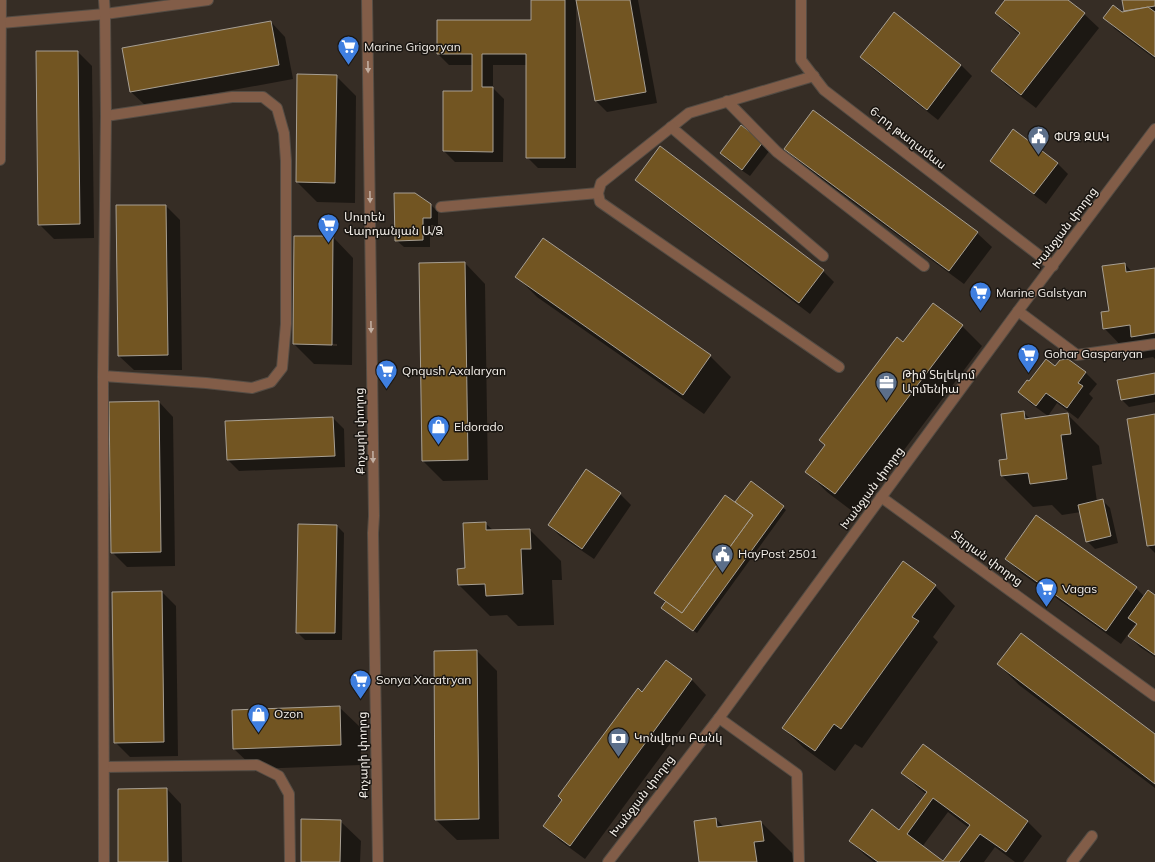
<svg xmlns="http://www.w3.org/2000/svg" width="1155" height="862" viewBox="0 0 1155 862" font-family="Mulish,'Noto Sans Armenian',sans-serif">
<rect width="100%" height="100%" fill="#362d25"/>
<g fill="#0007" fill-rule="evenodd">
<polygon points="532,0 576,0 576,168 538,168 527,157 527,65 493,65 493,88 504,99 503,162 455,162 444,151 444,92 473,92 473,65 449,65 438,54 532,21"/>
<polygon points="577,0 638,0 657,103 607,112 596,101"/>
<polygon points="1006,0 1067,0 1084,14 1099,28 1036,108 1006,85 992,71 1020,35 1010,27 996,13"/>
<polygon points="1123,0 1155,0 1155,59 1115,29 1105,18 1127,12 1125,10"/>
<polygon points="895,14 961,65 972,76 938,120 872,68 861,57"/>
<polygon points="271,22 285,37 293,79 146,106 131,92 123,49"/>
<polygon points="78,52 92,66 94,238 54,239 39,224"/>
<polygon points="336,76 356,96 355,203 317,202 297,182"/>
<polygon points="741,126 770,150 750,176 728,161 721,153"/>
<polygon points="785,148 977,233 992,247 964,284 800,163"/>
<polygon points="991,160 1057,163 1068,174 1046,204 1002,171"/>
<polygon points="636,179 823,271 834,282 810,314 647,190"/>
<polygon points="430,204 438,212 438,225 430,225 430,247 404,247 396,240"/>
<polygon points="166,206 180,220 182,370 134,370 119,356"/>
<path d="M333,237L353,258L352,365L314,364L294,344ZM313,343L337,344V346L313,345Z"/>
<polygon points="543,239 710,356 731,377 704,414 537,297 517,277"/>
<polygon points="465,263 485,284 488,480 443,481 423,461 420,264"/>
<polygon points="1125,264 1132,272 1155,269 1155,359 1153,357 1135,360 1104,328"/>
<polygon points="962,326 982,346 856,514 827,492 807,472 903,343"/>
<polygon points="1067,360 1086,373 1097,384 1089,394 1093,398 1078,419 1057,403 1048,416 1030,403 1019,392"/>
<polygon points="1155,374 1155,402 1129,407 1122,400"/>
<polygon points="159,402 173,417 175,566 127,567 112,552"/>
<polygon points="1023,412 1031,420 1068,415 1099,446 1102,464 1092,466 1097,502 1102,500 1110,508 1118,543 1095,549 1087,541 1081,512 1062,515 1052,505 1033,507 1002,476 1000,461 1008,460"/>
<polygon points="1155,415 1155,553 1148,546 1128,420"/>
<polygon points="333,418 344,429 345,467 239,471 228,460"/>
<polygon points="751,483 786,510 697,633 666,611 666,603 655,593 735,503"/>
<polygon points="620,494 631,505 594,559 560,536 549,525"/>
<polygon points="485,523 494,531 530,530 561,561 562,580 552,580 554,625 518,626 507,615 490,616 459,585 458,570 466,569"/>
<polygon points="337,526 344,533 342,640 305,640 297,632"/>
<polygon points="1006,559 1136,588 1145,597 1155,596 1155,657 1140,647 1129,636 1137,625 1136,623 1121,644 1021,573"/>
<polygon points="935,586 955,606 933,637 938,642 862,748 855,744 835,771 804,748 783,728"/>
<polygon points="162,592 176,606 178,756 130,757 115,742"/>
<polygon points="477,651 497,671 499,839 457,840 436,820"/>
<polygon points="666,661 692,680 706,695 585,859 559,840 544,826"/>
<polygon points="998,664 1155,736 1155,788 1019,685"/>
<polygon points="339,707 360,727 361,765 255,769 234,749"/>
<polygon points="923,745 1028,822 1042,836 1023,862 1015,862 995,847 984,862 944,862 969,828 948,812 922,847 942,862 874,862 865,855 850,841 899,831 926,794 917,787 903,773"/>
<polygon points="167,789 181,804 182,862 119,862"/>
<polygon points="716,819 724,827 761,822 792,853 793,862 700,862"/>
<polygon points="340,821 361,841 360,862 302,862"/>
</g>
<g fill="#725522" stroke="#a79f93" fill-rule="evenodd">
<polygon points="531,0 565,0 565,158 526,158 526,54 482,54 482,87 493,87 493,152 443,151 443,91 472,91 472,54 437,54 437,20 531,20"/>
<polygon points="576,0 630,0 646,92 595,101"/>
<polygon points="1005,0 1068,0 1085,13 1021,95 991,71 1020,33 995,13"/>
<polygon points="1122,0 1155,0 1155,6 1124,11"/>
<polygon points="1113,5 1122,12 1148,7 1155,12 1155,57 1103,18"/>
<polygon points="894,12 961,65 927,110 860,57"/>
<polygon points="271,21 279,65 130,92 122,48"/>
<polygon points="36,51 78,51 80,224 38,225"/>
<polygon points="297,74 337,75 335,183 296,182"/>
<polygon points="813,110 978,232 949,271 784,149"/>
<polygon points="741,125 763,142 742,170 720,153"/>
<polygon points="1013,129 1058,163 1034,194 990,161"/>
<polygon points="660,146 824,270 799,303 635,180"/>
<polygon points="394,193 415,193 431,204 431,218 423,218 423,240 395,241"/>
<polygon points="116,205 166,205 168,355 118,356"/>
<polygon points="294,236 333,236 332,345 293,344"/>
<polygon points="543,238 711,355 683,395 515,277"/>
<polygon points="465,262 468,460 422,461 419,263"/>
<polygon points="1125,263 1126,272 1155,268 1155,333 1131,337 1130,325 1103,329 1101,312 1109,311 1102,266"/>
<polygon points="933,303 963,325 835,494 805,472 825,445 819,440 897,337 903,342"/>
<polygon points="1046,359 1055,366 1060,360 1068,359 1086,372 1078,383 1083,386 1067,408 1046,393 1036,406 1018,392 1027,380 1029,381"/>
<polygon points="1155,373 1155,394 1121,400 1117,380"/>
<polygon points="159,401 161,552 111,553 109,402"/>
<polygon points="1024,411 1025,419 1068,413 1071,434 1061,435 1067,479 1030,484 1028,473 1001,476 999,460 1007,459 1001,414"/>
<polygon points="1155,414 1155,545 1147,546 1127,419"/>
<polygon points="333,417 335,456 227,460 225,421"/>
<polygon points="586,469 621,493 582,549 548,525"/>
<polygon points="751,481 784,506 693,631 661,608 666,601 682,613 753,515 735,502"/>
<polygon points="725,495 753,515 682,613 654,593"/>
<polygon points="1103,499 1111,536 1086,542 1078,505"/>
<polygon points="1036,515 1137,587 1106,631 1005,559"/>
<polygon points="486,522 486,530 530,529 531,549 521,549 523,594 486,596 485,584 458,585 457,569 465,568 463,523"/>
<polygon points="298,524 337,525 335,633 296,633"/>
<polygon points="903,561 936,585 912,617 919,621 841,729 834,724 815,751 782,728"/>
<polygon points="1148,590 1155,595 1155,655 1128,636 1137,624 1128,618"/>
<polygon points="162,591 164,742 114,743 112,592"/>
<polygon points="1021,633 1155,734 1155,784 997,664"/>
<polygon points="477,650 479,819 435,820 434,651"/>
<polygon points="666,660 692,679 570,846 543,826 562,800 558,796 638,688 642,692"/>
<polygon points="340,706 341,745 233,749 232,710"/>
<path d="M923,744L1028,821L1006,852L980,834L959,862H878L849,841L872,809L899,830L927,792L901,773ZM933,798L970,825L943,861L907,834Z"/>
<polygon points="167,788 168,862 118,862 118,789"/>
<polygon points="716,818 717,827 761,821 764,841 754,842 757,862 699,862 694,821"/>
<polygon points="301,819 341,820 340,862 301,862"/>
</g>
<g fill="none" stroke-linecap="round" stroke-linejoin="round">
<defs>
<g id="service">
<polyline points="814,76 689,113 601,183 598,193 600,202 839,367"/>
<polyline points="727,101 777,152 924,266"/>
<polyline points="671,127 823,256"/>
<polyline points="441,207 598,193"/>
<polyline points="103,376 206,383 252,388 271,382 282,368 286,324 286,161 284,133 277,108 263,97 232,97 106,116"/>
<polyline points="719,718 797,774 799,862"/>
<polyline points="104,767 257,765 279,776 289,794 290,862"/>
<polyline points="1072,862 1092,836"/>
</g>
<g id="minor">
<polyline points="367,0 374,516 373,533 378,862"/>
<polyline points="801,0 801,60 824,90 1053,266"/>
<polyline points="1,23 105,14 208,0"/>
<polyline points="1018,311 1077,355 1155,344"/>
<polyline points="881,497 1155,696"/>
<polyline points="104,862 103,376 106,116 105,14 104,0"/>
<polyline points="608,862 719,718 1018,311 1155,129"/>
</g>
<polyline id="tertiary" points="0,160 1,0"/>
</defs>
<use href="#service" stroke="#544c44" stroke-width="12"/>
<use href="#minor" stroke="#544c44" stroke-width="12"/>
<use href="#tertiary" stroke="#544c44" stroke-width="12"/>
<use href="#service" stroke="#825d48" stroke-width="10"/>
<use href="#minor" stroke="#825d48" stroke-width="10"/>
<use href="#tertiary" stroke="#825d48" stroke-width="10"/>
</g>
<defs><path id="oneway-solid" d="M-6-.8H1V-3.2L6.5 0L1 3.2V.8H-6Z"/></defs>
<g fill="#c0ada0">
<use href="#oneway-solid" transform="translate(368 67) rotate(89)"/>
<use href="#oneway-solid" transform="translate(370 197) rotate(89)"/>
<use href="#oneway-solid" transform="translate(371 327) rotate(89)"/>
<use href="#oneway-solid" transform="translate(373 457) rotate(89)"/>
</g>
<defs>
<symbol id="supermarket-pin" viewBox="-11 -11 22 30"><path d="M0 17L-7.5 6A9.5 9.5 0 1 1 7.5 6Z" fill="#3f7fe0" stroke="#1a1612"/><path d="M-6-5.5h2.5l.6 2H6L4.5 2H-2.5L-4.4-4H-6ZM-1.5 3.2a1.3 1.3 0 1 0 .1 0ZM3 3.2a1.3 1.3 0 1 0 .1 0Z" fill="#fff"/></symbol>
<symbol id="civic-pin" viewBox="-11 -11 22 30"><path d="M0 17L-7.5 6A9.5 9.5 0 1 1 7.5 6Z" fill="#5c6f8a" stroke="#1a1612"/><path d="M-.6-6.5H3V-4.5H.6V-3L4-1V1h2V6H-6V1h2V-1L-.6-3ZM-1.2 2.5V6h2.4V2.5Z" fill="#fff"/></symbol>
<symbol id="office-pin" viewBox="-11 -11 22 30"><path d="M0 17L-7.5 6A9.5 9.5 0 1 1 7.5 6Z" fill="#5c6f8a" stroke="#1a1612"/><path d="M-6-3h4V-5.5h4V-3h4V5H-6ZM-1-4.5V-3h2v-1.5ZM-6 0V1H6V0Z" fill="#fff"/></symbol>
<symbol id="shop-pin" viewBox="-11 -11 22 30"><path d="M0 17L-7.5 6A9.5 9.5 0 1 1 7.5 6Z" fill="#3f7fe0" stroke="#1a1612"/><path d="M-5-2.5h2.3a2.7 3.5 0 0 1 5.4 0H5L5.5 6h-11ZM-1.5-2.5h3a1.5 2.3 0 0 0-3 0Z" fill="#fff"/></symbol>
<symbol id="bank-pin" viewBox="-11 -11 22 30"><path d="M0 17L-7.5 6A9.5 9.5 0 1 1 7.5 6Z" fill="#5c6f8a" stroke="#1a1612"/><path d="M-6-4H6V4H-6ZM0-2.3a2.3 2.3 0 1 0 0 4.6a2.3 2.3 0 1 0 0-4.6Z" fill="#fff"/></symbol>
</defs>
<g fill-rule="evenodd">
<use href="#supermarket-pin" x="336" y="34" width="25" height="34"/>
<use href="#civic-pin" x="1026" y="124" width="25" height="34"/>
<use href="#supermarket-pin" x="316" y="212" width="25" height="34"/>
<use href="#supermarket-pin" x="968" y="280" width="25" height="34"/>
<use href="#supermarket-pin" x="1016" y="342" width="25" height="34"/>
<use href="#supermarket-pin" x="374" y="358" width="25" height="34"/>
<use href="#office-pin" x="874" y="370" width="25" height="34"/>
<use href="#shop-pin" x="426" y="414" width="25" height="34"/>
<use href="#civic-pin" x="710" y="542" width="25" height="34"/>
<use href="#supermarket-pin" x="1034" y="576" width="25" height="34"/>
<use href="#supermarket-pin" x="348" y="668" width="25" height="34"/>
<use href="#shop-pin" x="246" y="702" width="25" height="34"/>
<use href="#bank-pin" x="606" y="726" width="25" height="34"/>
</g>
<g text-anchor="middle" stroke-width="3" stroke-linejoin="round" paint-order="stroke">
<g font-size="12" fill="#f3eee8" stroke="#1a1612" text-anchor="start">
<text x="364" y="51">Marine Grigoryan</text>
<text x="1054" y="141">ՓՄՁ ԶԱԿ</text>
<text x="344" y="221">Սուրեն<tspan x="344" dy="14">Վարդանյան Ա/Ձ</tspan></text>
<text x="996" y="297">Marine Galstyan</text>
<text x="1044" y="358">Gohar Gasparyan</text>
<text x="402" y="375">Qnqush Axalaryan</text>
<text x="902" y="379">Թիմ Տելեկոմ<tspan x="902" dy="14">Արմենիա</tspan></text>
<text x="454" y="431">Eldorado</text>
<text x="738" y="558">HayPost 2501</text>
<text x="1062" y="593">Vagas</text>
<text x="376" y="684">Sonya Xacatryan</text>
<text x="274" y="718">Ozon</text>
<text x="634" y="742">Կոնվերս Բանկ</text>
</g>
<g font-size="12" fill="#f3eee8" stroke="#1a1612">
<text transform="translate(908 138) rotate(38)" y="4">6-րդ թաղամաս</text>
<text transform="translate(1065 228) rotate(-53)" y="4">Խանջյան փողոց</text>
<text transform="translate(360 431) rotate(-91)" y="4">Քոչարի փողոց</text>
<text transform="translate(872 488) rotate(-54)" y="4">Խանջյան փողոց</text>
<text transform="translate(987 558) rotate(36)" y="4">Տերյան փողոց</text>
<text transform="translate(363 755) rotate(-91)" y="4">Քոչարի փողոց</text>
<text transform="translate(642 796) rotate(-53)" y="4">Խանջյան փողոց</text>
</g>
</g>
</svg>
